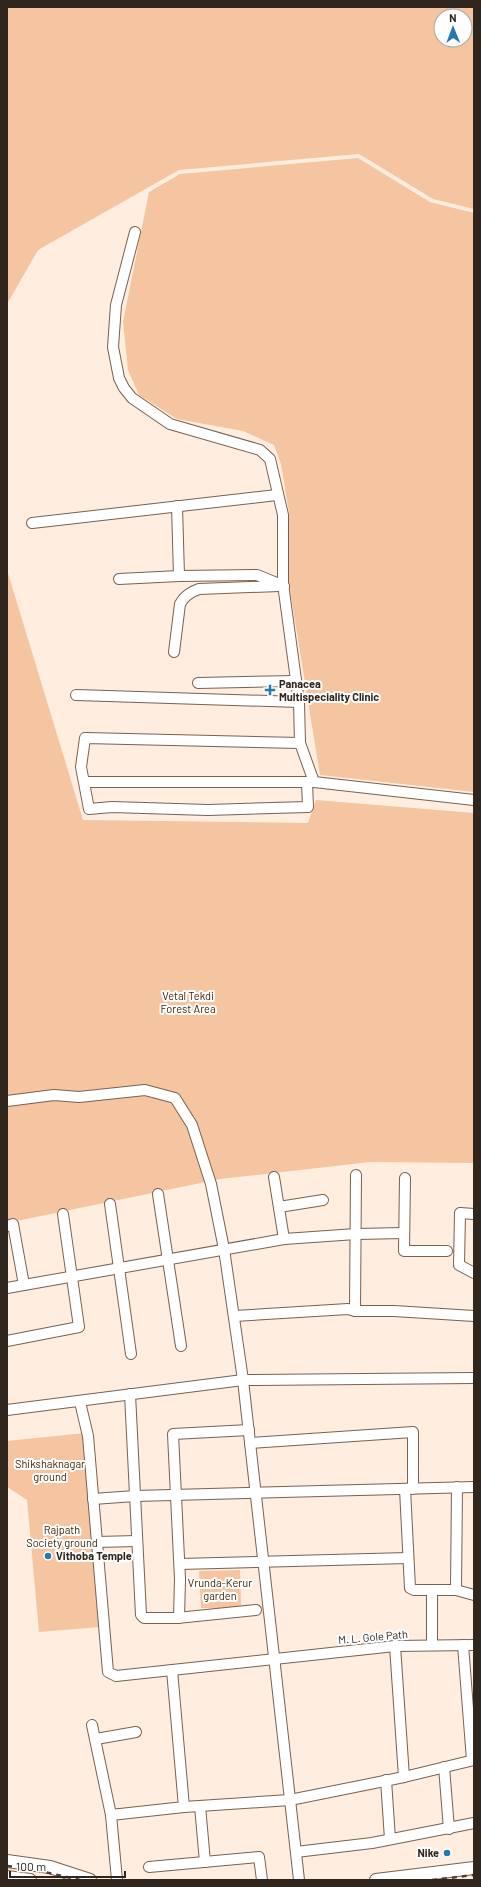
<svg xmlns="http://www.w3.org/2000/svg" width="481" height="1887" viewBox="0 0 481 1887" font-family="Barlow,sans-serif">
<rect width="100%" height="100%" fill="#ffede0"/>
<g fill="#f5c4a0" fill-rule="evenodd">
<path d="M7,7H474V209L433,199L359,154L179,170L38,250L7,304ZM441,16H465V40H441Z"/>
<polygon points="358,158 430,202 474,213 474,792 320,775 289,584 289,512 281,464 274,445 243,431 177,419 139,395 128,370 123,322 149,192 180,174"/>
<polygon points="7,570 83,820 308,823 316,800 474,813 474,1163 370,1162 220,1179 7,1223"/>
<polygon points="85,1433 100,1627 39,1632 27,1500 7,1487 7,1441"/>
<polygon points="240,1570 241,1608 201,1608 199,1571"/>
</g>
<g fill="none" stroke-linecap="round" stroke-linejoin="round">
<defs>
<g id="minor">
<polyline points="135,232 116,305 113,347 119,378 124,388 132,398 170,424 260,450 270,459 283,515 283,584 299,702 300,743 314,782 474,800"/>
<polyline points="177,506 179,576"/>
<polyline points="32,523 277,495"/>
<polyline points="119,579 179,576 257,575 284,586"/>
<path d="M174,652L180,604C184,596 190,592 199,589L279,586"/>
<polyline points="198,683 296,681"/>
<polyline points="76,695 299,702"/>
<polyline points="300,743 85,738 81,767 89,809 112,807 208,810 308,807 307,782"/>
<polyline points="85,782 312,782"/>
<polyline points="7,1101 54,1095 79,1097 145,1090 175,1098 192,1125 211,1184 224,1249 243,1380 299,1880"/>
<polyline points="274,1177 284,1239"/>
<polyline points="405,1178 404,1251 447,1251"/>
<polyline points="158,1194 181,1346"/>
<polyline points="110,1204 131,1354"/>
<polyline points="279,1207 323,1200"/>
<polyline points="474,1214 460,1213 459,1265 474,1273"/>
<polyline points="7,1226 13,1224 24,1285"/>
<polyline points="7,1288 284,1239 356,1234 404,1233"/>
<polyline points="355,1311 394,1311 474,1316"/>
<polyline points="234,1316 348,1309 355,1311 356,1175"/>
<polyline points="7,1341 79,1327 63,1214"/>
<polyline points="130,1394 141,1615 144,1618 177,1618 256,1610"/>
<polyline points="80,1402 88,1436 108,1672 116,1676 395,1646 474,1645"/>
<polyline points="7,1410 243,1380 474,1378"/>
<polyline points="250,1443 413,1432 413,1489"/>
<polyline points="405,1489 410,1588 414,1590 456,1590 457,1487"/>
<polyline points="93,1499 135,1496 474,1487"/>
<polyline points="97,1542 137,1541"/>
<polyline points="180,1564 408,1558"/>
<polyline points="432,1590 432,1645"/>
<polyline points="456,1590 474,1595"/>
<polyline points="179,1618 180,1579 173,1434 249,1430"/>
<polyline points="463,1645 472,1760"/>
<polyline points="395,1646 404,1777"/>
<polyline points="172,1670 184,1807"/>
<polyline points="92,1725 111,1815"/>
<polyline points="96,1739 136,1732"/>
<polyline points="444,1767 449,1829"/>
<polyline points="386,1780 390,1839"/>
<polyline points="200,1806 205,1862"/>
<polyline points="296,1852 372,1843 474,1823"/>
<polyline points="149,1867 259,1857 262,1880"/>
<polyline points="117,1880 111,1815 184,1807 290,1800 404,1777 474,1760"/>
</g>
<g id="major">
<polyline points="7,1861 50,1867 90,1880"/>
<polyline points="7,1877 30,1880"/>
<polyline points="376,1880 474,1868"/>
</g>
</defs>
<use href="#minor" stroke="#7a614e" stroke-width="12"/>
<use href="#major" stroke="#7a614e" stroke-width="14"/>
<use href="#minor" stroke="#fff" stroke-width="10"/>
<use href="#major" stroke="#fff" stroke-width="12"/>
<g stroke="#4d4139" stroke-width="2.5" stroke-dasharray="5 5" stroke-linecap="butt">
<polyline points="7,1866 27,1868 80,1880"/>
<polyline points="432,1880 474,1875"/>
</g>
</g>
<g fill="#247aaa" stroke="#fefefe" stroke-width="1.5">
<path d="M268 684h4v4h4v4h-4v4h-4v-4h-4v-4h4z"/>
<circle cx="48" cy="1556" r="4"/>
<circle cx="447" cy="1853" r="4"/>
</g>
<g text-anchor="middle" stroke-width="4" stroke-linejoin="round" paint-order="stroke">
<g font-size="11" font-weight="bold" fill="#31261e" stroke="#fefefe" text-anchor="start">
<text x="279" y="688">Panacea<tspan x="279" dy="13">Multispeciality Clinic</tspan></text>
<text x="56" y="1560">Vithoba Temple</text>
<text x="439" y="1857" text-anchor="end">Nike</text>
</g>
<g font-size="11" fill="#422204" stroke="#fefefe">
<text x="188" y="1000">Vetal Tekdi<tspan x="188" dy="13">Forest Area</tspan></text>
<text x="50" y="1468">Shikshaknagar<tspan x="50" dy="13">ground</tspan></text>
<text x="62" y="1534">Rajpath<tspan x="62" dy="13">Society ground</tspan></text>
<text x="220" y="1587">Vrunda-Kerur<tspan x="220" dy="13">garden</tspan></text>
</g>
<g font-size="11" fill="#31261e" stroke="#fefefe">
<text transform="translate(373 1637) rotate(-5)" y="4">M. L. Gole Path</text>
</g>
</g>
<rect width="481" height="1887" fill="none" stroke="#31261e" stroke-width="16"/>
<g transform="translate(453 28) rotate(359)"><circle r="19" fill="#fefefe" stroke="#aca8a4"/>
<path d="M0-3L7 15L0 10L-7 15Z" fill="#247aaa"/>
<text y="-6" font-size="11" font-weight="bold" text-anchor="middle" fill="#31261e">N</text>
</g>
<path d="M10 1871v6h115v-6" fill="none" stroke="#31261e" stroke-width="2"/>
<text x="16" y="1871" font-size="12" fill="#31261e" stroke="#fefefe" stroke-width="3" paint-order="stroke">100 m</text>
</svg>
